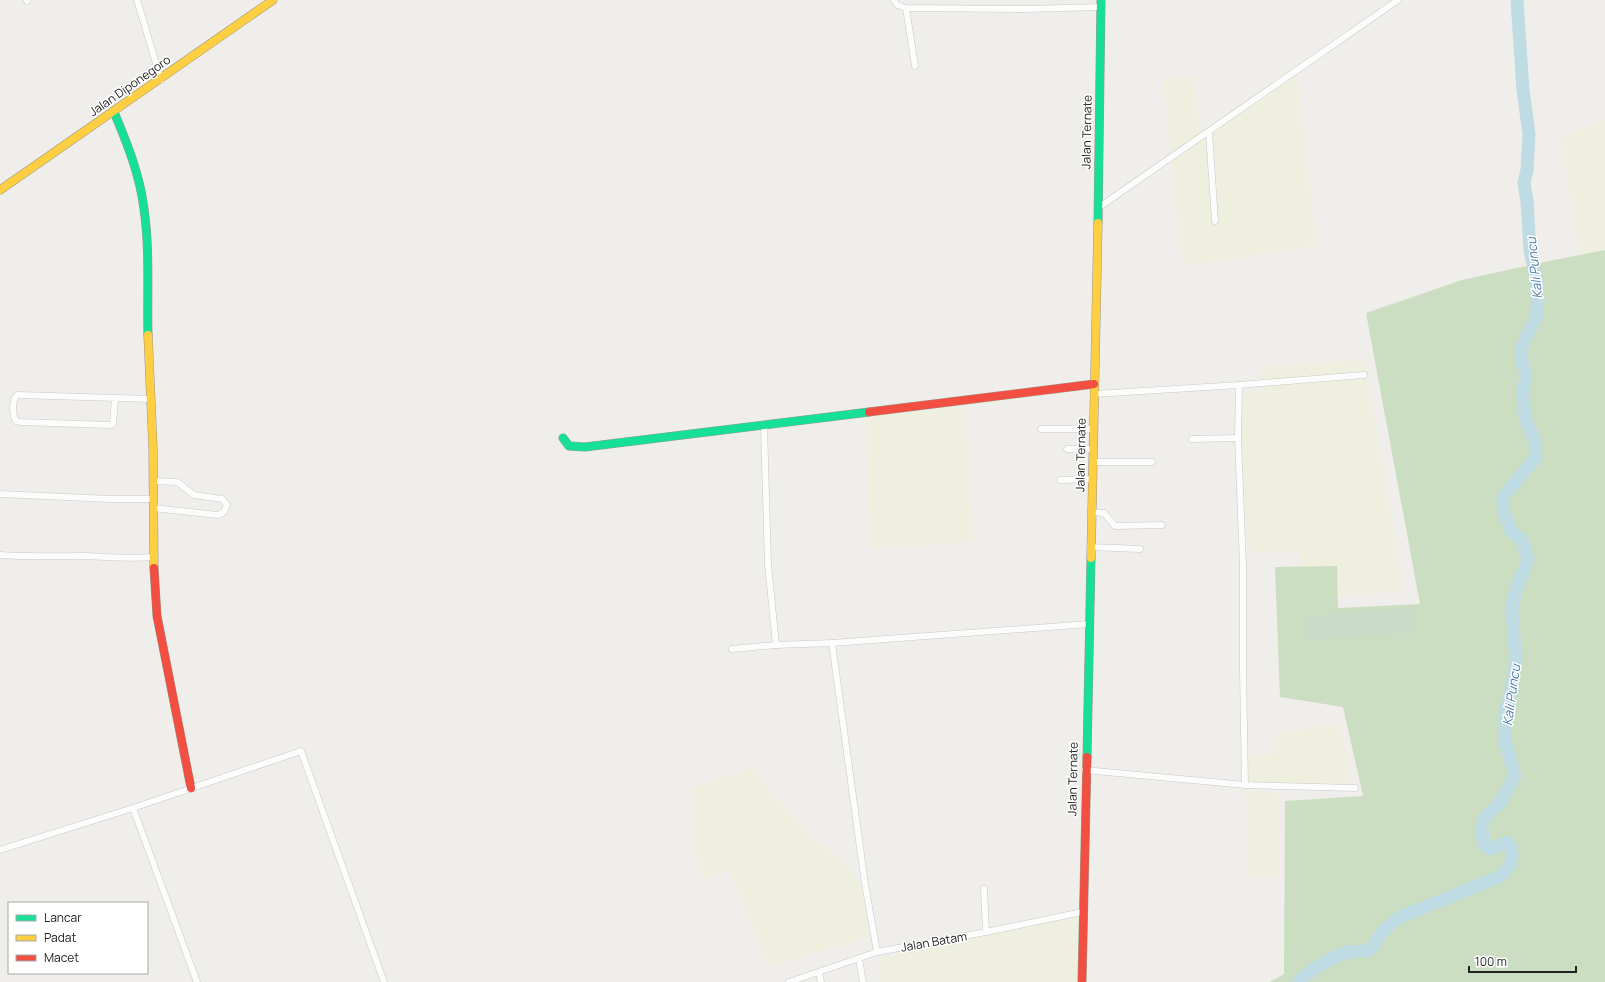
<svg xmlns="http://www.w3.org/2000/svg" width="1605" height="982" viewBox="0 0 1605 982" font-family="Manrope,sans-serif">
<rect width="100%" height="100%" fill="#f0eeeb"/>
<g fill="#efefdf">
<polygon points="1296,72 1317,245 1183,266 1163,79 1194,78 1201,137"/>
<polygon points="1605,120 1605,250 1581,255 1560,137"/>
<polygon points="1365,360 1403,591 1330,597 1301,569 1299,552 1250,553 1246,516 1239,482 1241,396 1263,389 1261,366"/>
<polygon points="964,407 974,542 869,548 866,417"/>
<polygon points="1337,724 1349,758 1348,766 1351,784 1244,782 1244,755 1277,754 1274,734"/>
<polygon points="754,767 767,788 806,829 812,840 821,844 851,870 859,883 864,899 870,936 769,967 730,870 703,880 699,867 700,861 693,845 692,830 694,813 690,788"/>
<polygon points="1246,791 1279,793 1279,878 1247,876"/>
<polygon points="1078,916 1078,982 881,982 878,958"/>
</g>
<polygon fill="#cbdec1" points="1605,250 1605,982 1269,982 1284,974 1285,801 1363,796 1343,707 1280,697 1275,567 1337,566 1338,608 1420,604 1366,313 1462,280 1549,261"/>
<polygon fill="#cadbca" points="1412,608 1414,632 1309,640 1307,616"/>
<g fill="none" stroke-linecap="round" stroke-linejoin="round">
<path stroke="#bfdbe3" stroke-width="13" d="M1299,982L1304,976L1325,962L1347,952L1367,951L1372,948L1383,931L1398,918L1499,877C1510,866 1517,858 1508,842L1490,849L1484,845L1482,830L1484,818L1500,803L1515,775L1505,741V713L1511,692L1516,660L1512,608L1516,590L1528,560L1522,540L1511,531L1504,512L1503,497L1536,457L1535,442L1525,417L1523,391L1526,377L1522,361L1521,351L1526,337L1536,318L1538,300L1536,277L1530,250L1527,201L1524,183L1527,170L1529,134L1523,90L1517,0"/>
<defs>
<g id="street">
<polyline points="27,0 27,1"/>
<polyline points="137,0 161,80"/>
<polyline points="894,0 897,5 906,8 1027,9 1101,7"/>
<polyline points="906,8 915,66"/>
<polyline points="1209,133 1215,221"/>
<polyline points="1098,208 1398,0"/>
<polyline points="1094,394 1239,385"/>
<path d="M115,399L113,424L111,425L20,422L16,421C12,415 12,400 17,395L151,399"/>
<polyline points="764,425 768,565 776,645"/>
<polyline points="1041,429 1094,429"/>
<polyline points="1192,439 1238,438"/>
<polyline points="1067,449 1093,449"/>
<polyline points="1092,462 1152,462"/>
<polyline points="1060,480 1092,479"/>
<polyline points="0,494 110,499 152,499"/>
<polyline points="153,508 218,515 224,512 227,505 222,499 194,495 177,482 153,481"/>
<polyline points="1091,512 1104,513 1115,526 1118,526 1162,525"/>
<polyline points="1090,547 1140,549"/>
<path d="M0,555C29,557 57,556 86,556C109,557 131,559 153,557"/>
<polyline points="832,643 865,884 877,952"/>
<polyline points="732,649 776,645 832,643 1089,624"/>
<polyline points="1085,770 1245,785 1355,788"/>
<polyline points="1245,785 1243,670 1243,566 1238,438 1239,385 1364,375"/>
<polyline points="133,808 197,982"/>
<polyline points="0,850 133,808 301,751 384,982"/>
<polyline points="984,889 986,932"/>
<polyline points="859,959 863,982"/>
<polyline points="819,972 821,982"/>
<polyline points="789,982 877,952 986,932 1082,912"/>
</g>
<g id="fast">
<path d="M114,112C127,143 140,175 144,209C150,250 147,293 148,335"/>
<polyline points="1098,223 1101,0"/>
<polyline points="563,438 569,446 585,447 869,412"/>
<polyline points="1087,757 1091,558"/>
</g>
<g id="slow">
<polyline points="0,190 273,0"/>
<polyline points="148,335 153,448 154,568"/>
<polyline points="1091,558 1098,223"/>
</g>
<g id="jam">
<polyline points="869,412 1094,384"/>
<polyline points="154,568 157,616 191,788"/>
<polyline points="1082,982 1087,757"/>
</g>
</defs>
<use href="#street" stroke="#c9c8c7" stroke-width="7"/>
<use href="#fast" stroke="#999a82" stroke-width="9"/>
<use href="#slow" stroke="#999a82" stroke-width="9"/>
<use href="#jam" stroke="#999a82" stroke-width="9"/>
<use href="#street" stroke="#fdfcfc" stroke-width="6"/>
<use href="#fast" stroke="#16e098" stroke-width="8"/>
<use href="#slow" stroke="#ffcf43" stroke-width="8"/>
<use href="#jam" stroke="#f24e42" stroke-width="8"/>
</g>
<g text-anchor="middle" stroke-width="3" stroke-linejoin="round" paint-order="stroke">
<g font-size="12" fill="#222" stroke="#fff">
<text transform="translate(130 86) rotate(-35)" y="4">Jalan Diponegoro</text>
<text transform="translate(1087 132) rotate(-89)" y="4">Jalan Ternate</text>
<text transform="translate(1081 455) rotate(-89)" y="4">Jalan Ternate</text>
<text transform="translate(1073 779) rotate(-89)" y="4">Jalan Ternate</text>
<text transform="translate(934 942) rotate(-10)" y="4">Jalan Batam</text>
</g>
<g font-size="13" font-style="italic" fill="#4a7aab" stroke="#fff">
<text transform="translate(1534 268) rotate(-96)" y="5">Kali Puncu</text>
<text transform="translate(1511 695) rotate(-82)" y="5">Kali Puncu</text>
</g>
</g>
<rect x="8" y="902" width="140" height="72" fill="#ffffff" stroke="#a7a7a7"/>
<rect x="16" y="915" width="20" height="6" fill="#16e098" stroke="#a7a7a7"/>
<text x="44" y="922" font-size="12" fill="#222222">Lancar</text>
<rect x="16" y="935" width="20" height="6" fill="#ffcf43" stroke="#a7a7a7"/>
<text x="44" y="942" font-size="12" fill="#222222">Padat</text>
<rect x="16" y="955" width="20" height="6" fill="#f24e42" stroke="#a7a7a7"/>
<text x="44" y="962" font-size="12" fill="#222222">Macet</text>
<path d="M1469 966v6h107v-6" fill="none" stroke="#222222" stroke-width="2"/>
<text x="1475" y="966" font-size="12" fill="#222222" stroke="#ffffff" stroke-width="3" paint-order="stroke">100 m</text>
</svg>
